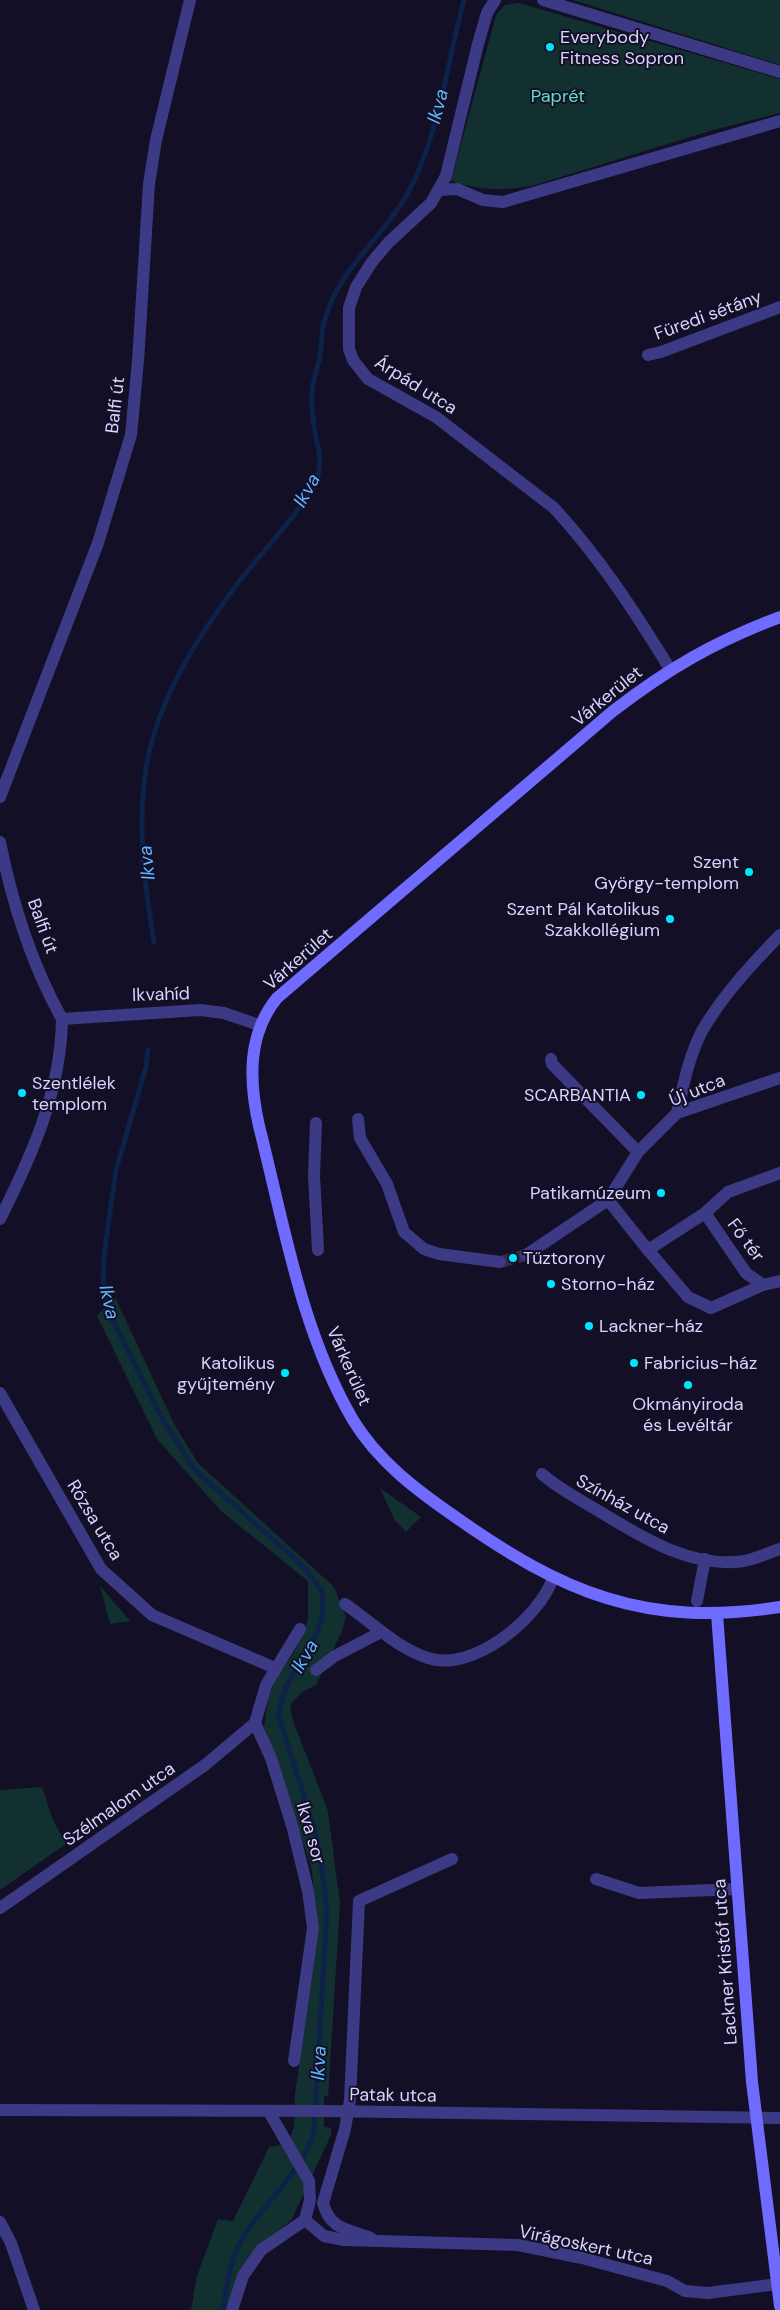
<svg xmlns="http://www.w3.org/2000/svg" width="780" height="2310" viewBox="0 0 780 2310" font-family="'DM Sans',sans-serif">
<rect width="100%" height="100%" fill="#130f26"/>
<g fill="#12302f">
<polygon points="573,0 780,0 780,65"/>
<path d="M519,3L780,79V113L710,131L535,185C503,191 483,191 451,181L496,15L505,5Z"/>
<polygon points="115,1297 175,1426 198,1463 334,1587 346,1617 342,1631 316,1685 302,1692 290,1705 293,1721 328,1811 340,1904 328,2097 324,2095 324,2127 331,2128 331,2135 292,2219 255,2252 234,2310 191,2310 197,2276 218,2219 233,2221 269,2147 288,2144 294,2127 295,2094 319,1927 311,1866 264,1727 270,1686 294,1653 308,1620 308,1581 221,1511 157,1439 97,1316"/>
<polygon points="380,1488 421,1517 406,1532 394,1519"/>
<polygon points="100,1586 130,1621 110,1624"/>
<polygon points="42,1787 53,1820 66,1844 0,1890 0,1790"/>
</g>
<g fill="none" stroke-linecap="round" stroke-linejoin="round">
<g stroke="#0c2248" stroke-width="5">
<path d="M154,942C143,876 134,803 153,737C170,679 205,627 241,579C259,556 310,501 318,476C323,458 316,443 314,425C312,413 311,396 313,384C315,374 319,364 320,354C322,343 321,333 324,323C336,271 383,238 408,193C439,135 447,64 464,0"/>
<path d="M148,1050L146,1067L116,1170L109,1219L104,1256L103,1289L110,1315L159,1413L194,1469L302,1565L322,1591L323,1614L317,1633L286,1687L278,1714L315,1831L321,1861L327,1909L314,2131C303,2175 260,2204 240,2243C229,2264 227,2287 223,2310"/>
</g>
<polyline stroke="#312d47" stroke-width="12" stroke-dasharray="12 6" stroke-linecap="butt" points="500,1262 526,1255"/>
<g stroke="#3d3a85" stroke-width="12">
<path d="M495,0L487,13L478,44L446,176L431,203L388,243L372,262L356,287L349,308V349L353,360L368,379L436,417L554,508C600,558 635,612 670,669"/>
<polyline points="543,0 780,72"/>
<polyline points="440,190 457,189 483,200 503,202 780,121"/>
<polyline points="648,355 661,352 780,307"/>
<polyline points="0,797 98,543 131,435 138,361 149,184 156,140 190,0"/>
<path d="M0,842C12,902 32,965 62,1019"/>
<polyline points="62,1019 200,1010 224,1013 259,1025"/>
<polyline points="551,1059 552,1064 638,1152"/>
<path d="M677,1113C683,1086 689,1056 702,1031C722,996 752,964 780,935"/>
<polyline points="358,1119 360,1138 387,1184 404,1232 424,1249 439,1254 500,1262"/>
<polyline points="316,1123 314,1176 318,1250"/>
<polyline points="608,1200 638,1152 677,1113 780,1078"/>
<polyline points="705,1213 728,1192 780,1173"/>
<path d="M0,1219C32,1155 61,1091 62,1019"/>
<polyline points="648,1250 688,1297 711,1308 763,1285"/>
<polyline points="526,1255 608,1200 648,1250 705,1213 746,1273 763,1285 780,1281"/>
<polyline points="0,1393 101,1569 152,1615 275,1668"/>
<path d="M542,1474C560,1490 581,1500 602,1513C643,1538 693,1569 744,1561C756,1559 768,1553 780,1549"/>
<polyline points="697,1601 705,1559"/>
<path d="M345,1604C373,1623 395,1647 428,1658C473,1673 539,1618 553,1578"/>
<polyline points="316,1670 335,1656 381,1632"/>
<polyline points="596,1879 639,1893 737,1889"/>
<polyline points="0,1908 205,1765 255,1723"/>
<polyline points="294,2061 313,1928 308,1891 293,1829 271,1758 255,1723 266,1685 300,1629"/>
<polyline points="0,2110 325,2111 780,2118"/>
<polyline points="305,2220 324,2236 344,2240 518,2245 582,2258 667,2281 685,2291 708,2293 777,2284"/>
<polyline points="0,2222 11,2243 34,2310"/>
<path d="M371,2238C348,2229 330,2230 323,2203L345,2129L350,2100L359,1901L452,1859"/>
<polyline points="232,2310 243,2276 261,2250 305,2220 310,2200 309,2181 269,2112"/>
</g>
<g stroke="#6f6bff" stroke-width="12">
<path d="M780,617C714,642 669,668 613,711L277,998C247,1035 249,1081 259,1126C284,1224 301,1331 353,1420C378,1461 415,1489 454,1516C563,1593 645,1628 780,1607"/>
<polyline points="717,1614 752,2082 780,2306"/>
</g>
</g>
<g fill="#00e5ff" stroke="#130f26" stroke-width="2">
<circle cx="550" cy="47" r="5"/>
<circle cx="749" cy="872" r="5"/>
<circle cx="670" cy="919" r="5"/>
<circle cx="22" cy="1093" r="5"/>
<circle cx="641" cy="1095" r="5"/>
<circle cx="661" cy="1193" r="5"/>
<circle cx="513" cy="1258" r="5"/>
<circle cx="551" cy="1284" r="5"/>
<circle cx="589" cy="1326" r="5"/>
<circle cx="634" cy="1363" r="5"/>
<circle cx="285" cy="1373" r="5"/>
<circle cx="688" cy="1385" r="5"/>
</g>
<g text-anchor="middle" stroke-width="4" stroke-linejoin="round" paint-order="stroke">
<g font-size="18" fill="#d9d4ff" stroke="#130f26" text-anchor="start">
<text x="560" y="43">Everybody<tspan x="560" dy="21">Fitness Sopron</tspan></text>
<text x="739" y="868" text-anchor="end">Szent<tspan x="739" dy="21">György-templom</tspan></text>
<text x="660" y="915" text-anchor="end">Szent Pál Katolikus<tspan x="660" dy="21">Szakkollégium</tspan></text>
<text x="32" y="1089">Szentlélek<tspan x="32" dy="21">templom</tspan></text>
<text x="631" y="1101" text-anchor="end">SCARBANTIA</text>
<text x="651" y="1199" text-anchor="end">Patikamúzeum</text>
<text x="523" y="1264">Tűztorony</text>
<text x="561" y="1290">Storno-ház</text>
<text x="599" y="1332">Lackner-ház</text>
<text x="275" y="1369" text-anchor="end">Katolikus<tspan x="275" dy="21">gyűjtemény</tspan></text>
<text x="644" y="1369">Fabricius-ház</text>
<text x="688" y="1410" text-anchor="middle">Okmányiroda<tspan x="688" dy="21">és Levéltár</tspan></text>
</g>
<g font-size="18" fill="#5fe0c0" stroke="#130f26">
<text x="558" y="102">Paprét</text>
</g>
<g font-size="18" fill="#d9d4ff" stroke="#130f26">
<text transform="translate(708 315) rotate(-20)" y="6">Füredi sétány</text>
<text transform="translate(416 385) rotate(32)" y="6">Árpád utca</text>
<text transform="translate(115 405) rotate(-83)" y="6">Balfi út</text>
<text transform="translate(607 696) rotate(-39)" y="6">Várkerület</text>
<text transform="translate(43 926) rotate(70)" y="6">Balfi út</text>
<text transform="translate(298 959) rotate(-41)" y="6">Várkerület</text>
<text transform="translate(161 994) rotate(-2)" y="6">Ikvahíd</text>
<text transform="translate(697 1090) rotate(-22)" y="6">Új utca</text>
<text transform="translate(746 1240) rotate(53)" y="6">Fő tér</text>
<text transform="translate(349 1366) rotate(66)" y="6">Várkerület</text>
<text transform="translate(623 1504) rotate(29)" y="6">Színház utca</text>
<text transform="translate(95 1520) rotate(59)" y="6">Rózsa utca</text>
<text transform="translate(119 1804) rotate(-35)" y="6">Szélmalom utca</text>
<text transform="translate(311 1833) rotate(74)" y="6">Ikva sor</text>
<text transform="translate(725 1962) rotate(-94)" y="6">Lackner Kristóf utca</text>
<text transform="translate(393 2095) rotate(1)" y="6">Patak utca</text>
<text transform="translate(586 2245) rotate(12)" y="6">Virágoskert utca</text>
</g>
<g font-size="19" font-style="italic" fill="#62b6ff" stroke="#130f26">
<text transform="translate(437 106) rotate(-75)" y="7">Ikva</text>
<text transform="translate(306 490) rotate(-61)" y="7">Ikva</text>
<text transform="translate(146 863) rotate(-96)" y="7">Ikva</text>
<text transform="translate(110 1302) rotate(77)" y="7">Ikva</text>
<text transform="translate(304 1656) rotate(-60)" y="7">Ikva</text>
<text transform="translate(318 2063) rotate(-87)" y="7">Ikva</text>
</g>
</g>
</svg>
